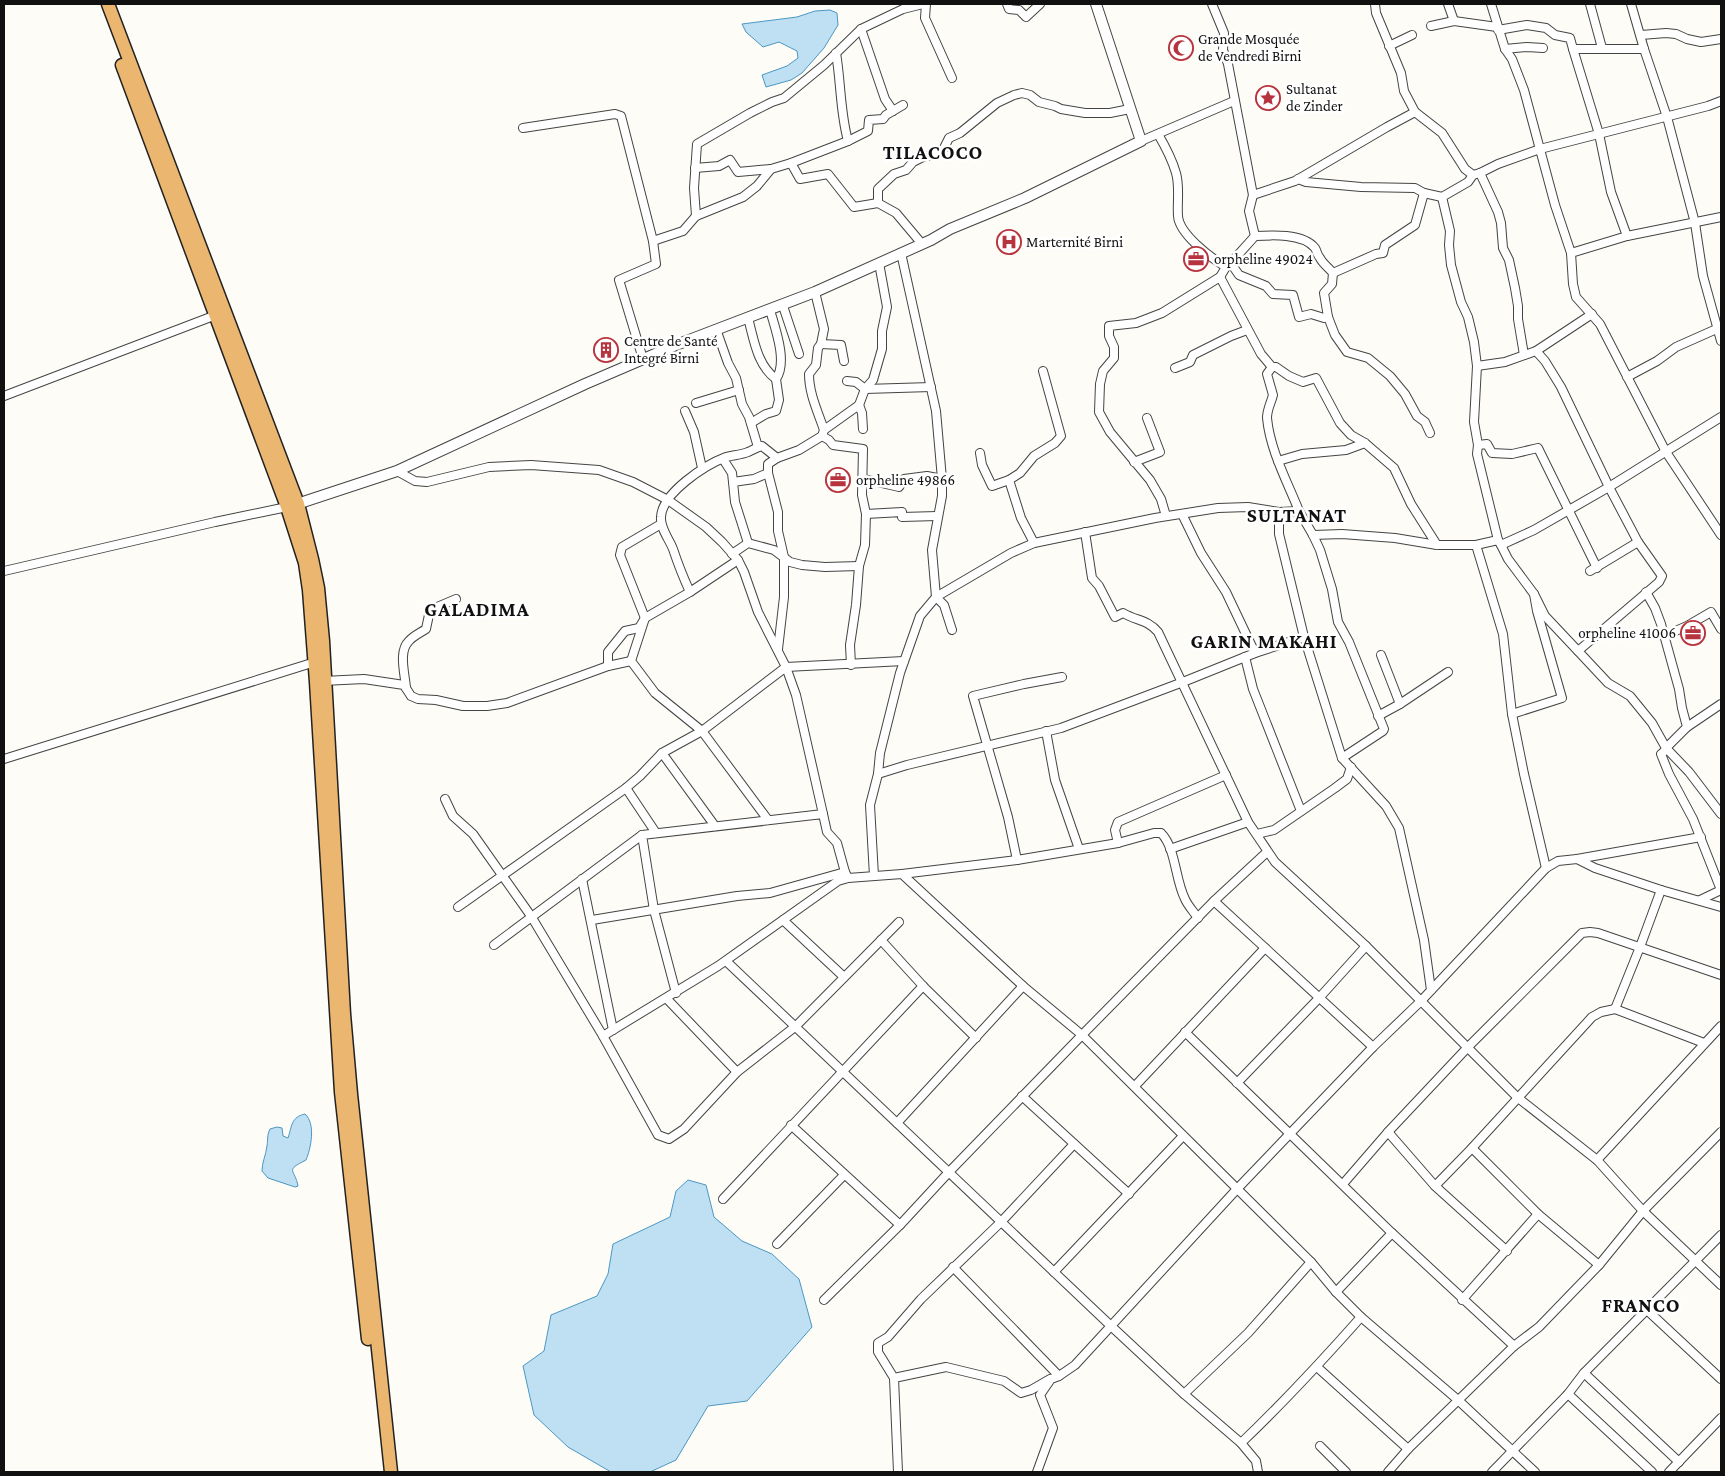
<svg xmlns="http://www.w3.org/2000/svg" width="1725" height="1476" viewBox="0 0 1725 1476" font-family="'Crimson Pro',serif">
<rect width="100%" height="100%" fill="#fefcf6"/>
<g fill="#bee0f2" stroke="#4b97c3">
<polygon points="830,10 837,13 838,25 824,48 802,73 791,80 766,87 762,75 787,66 798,58 797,51 779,42 763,47 746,32 742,24 797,17 815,11"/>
<path d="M305,1114C316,1124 311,1148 306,1160C284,1171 295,1169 298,1186L295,1187L268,1178L262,1171C262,1162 266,1155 267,1146C268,1139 267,1135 270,1129L277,1127L282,1128L283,1136L288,1138C292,1126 291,1117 305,1114Z"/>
<polygon points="688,1180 706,1185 714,1217 742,1241 772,1254 799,1279 812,1327 747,1401 708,1406 676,1460 650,1472 611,1472 568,1447 534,1415 523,1366 544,1351 551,1315 597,1296 608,1274 613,1244 670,1217 676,1191"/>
</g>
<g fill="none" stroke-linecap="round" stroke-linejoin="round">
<defs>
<g id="minor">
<polyline points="926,4 925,18 952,78"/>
<polyline points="1007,4 1009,9 1019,10 1026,17 1040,4"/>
<polyline points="1212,4 1224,33 1223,50 1228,64 1253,195 1295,181 1387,127 1415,112 1404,91 1401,73 1376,13 1375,4"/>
<polyline points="1448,4 1454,21"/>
<polyline points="1491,4 1505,49 1512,59 1524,90 1555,205 1571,253 1627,236 1721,217"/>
<polyline points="1590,4 1602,48"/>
<polyline points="1631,4 1644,49 1667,117 1695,223 1703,276 1721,341"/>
<polyline points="1431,26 1454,21 1497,27"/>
<polyline points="861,29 885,99 893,111"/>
<polyline points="1498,30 1527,25 1546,28 1555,35 1570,38 1573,49 1644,49"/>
<polyline points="1641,35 1666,33 1676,34 1687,39 1701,42 1721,39"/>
<polyline points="1389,46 1412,35"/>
<polyline points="1505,49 1527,47 1543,48"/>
<polyline points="1573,49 1599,134 1611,192 1627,236"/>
<path d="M836,53C841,82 840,112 848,141"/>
<polyline points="1415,112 1442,133 1465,169 1473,175"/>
<polyline points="523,128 615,114 621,116 653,241 656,264 619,280 643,359"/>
<path d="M1158,134C1165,146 1172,159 1176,173C1180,187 1177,201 1178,216C1179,234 1211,258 1226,267L1220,277"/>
<polyline points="1141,141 1234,101"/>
<polyline points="791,163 800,179 828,174 854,207 878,203 896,213 922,244"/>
<polyline points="695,168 719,166 730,160 738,172 771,169"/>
<polyline points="1480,173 1498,212 1501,223 1503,248 1509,260 1515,288 1518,306 1518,319 1524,355"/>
<polyline points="1298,179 1306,182 1361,187 1415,188 1424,193 1442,197"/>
<path d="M1253,195L1249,211L1255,236C1271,235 1303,233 1315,248C1317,251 1317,255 1320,258C1323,264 1329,268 1333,273L1332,284L1324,293L1328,317L1335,335L1347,352L1368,358L1390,376L1405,394L1417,416L1425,422L1430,433"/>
<polyline points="878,203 878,189 894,174 906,170 913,162 923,157 939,153 944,148 949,138 960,133 997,103 1014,95 1022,93 1030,95 1039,102 1055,106 1061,109 1085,113 1110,113 1130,109"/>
<polyline points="696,216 694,188 697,144 750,113 772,102 784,98 824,65 861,29 903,9 923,4"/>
<polyline points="653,241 683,231 696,216 743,197 757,186 771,169 791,163 848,141 868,131 869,120 883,119 886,115 903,105"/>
<polyline points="1571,253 1573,284 1576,297 1600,324 1666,452 1721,535"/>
<polyline points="1230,262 1239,275 1266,286 1273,294 1293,295 1299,317 1311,314 1324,318 1328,317"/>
<polyline points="1228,266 1255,236"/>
<polyline points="1333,273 1376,254 1383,253 1385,245 1415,225 1424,193"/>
<polyline points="783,306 799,354"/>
<path d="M748,318C754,340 757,365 776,379"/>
<polyline points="716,329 728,363 736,378 742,404 749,417 758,447"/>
<polyline points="821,344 841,345 844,361"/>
<polyline points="1536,351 1592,314"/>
<polyline points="1477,366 1505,362 1536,351 1545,361 1561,387 1609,487 1638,542 1662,576 1659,582 1578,651"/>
<path d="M1272,367L1267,374L1273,395C1271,403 1267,409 1267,418C1270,450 1287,481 1299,511"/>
<polyline points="1175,368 1190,362 1193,355 1231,336 1247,330"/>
<polyline points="1627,377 1657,361 1676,347 1721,327"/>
<polyline points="847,381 856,382 865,389 931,387"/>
<polyline points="4,396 216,315"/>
<polyline points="696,403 739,390"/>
<polyline points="859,405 862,413 863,429"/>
<polyline points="685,411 694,432 702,468"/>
<path d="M751,423L766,414L776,411L779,400L776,379C788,362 775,328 770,310"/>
<polyline points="824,430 859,405 865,389 873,380 882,349 882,331 887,307 879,263"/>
<polyline points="822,436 829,440 833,445 863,449 862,495 866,514 865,545 859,566 856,605 850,645 851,665"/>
<polyline points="1478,445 1487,444 1492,453 1512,454 1538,448 1597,568"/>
<polyline points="980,453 982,465 992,486 1009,480 1020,473 1034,456 1055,443 1061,436 1043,371"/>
<polyline points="777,458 768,464 768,473 778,512 778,531 784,557 784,597 778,649"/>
<polyline points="723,459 732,473 733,482"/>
<polyline points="1278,461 1302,454 1346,450 1365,443"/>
<polyline points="1134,462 1160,452 1147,418"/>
<polyline points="397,471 415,481 427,482 489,467 531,465 599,470 633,482 668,500 706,527 722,542 738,560 744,572 758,612 786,667 796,695 823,814"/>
<polyline points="864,479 899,487 904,479 927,476 942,479"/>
<polyline points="1009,480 1021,518 1034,543"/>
<polyline points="866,514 902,512 902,517 937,516"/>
<polyline points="1182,514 1201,553 1226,592 1255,653"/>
<polyline points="1166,516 1161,499 1150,480 1110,432 1099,412 1100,384 1103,371 1114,358 1114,347 1109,336 1109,326 1136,323 1162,313 1220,277 1261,354 1272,367 1276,367 1289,376 1303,382 1316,378 1340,423 1351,435 1365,443 1394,468 1411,504 1437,545"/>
<polyline points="661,524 622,547 620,555 645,618 631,661 655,693 702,731 768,820"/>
<path d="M1085,532L1092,578L1099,586L1115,617L1123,613C1137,621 1148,620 1158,632L1248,822L1275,862L1366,946L1517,1097L1597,1160L1643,1211L1721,1285"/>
<polyline points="1313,535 1342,534 1395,538 1437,545 1476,545 1498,540 1501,545 1534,530 1609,487 1721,417"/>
<polyline points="1498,540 1477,454 1478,445 1474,422 1477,366 1474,342 1468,317 1461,302 1451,265 1449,245 1450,231 1442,197 1468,182 1473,175 1480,173 1498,164 1540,149 1708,106 1721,101"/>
<polyline points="748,543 735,502 733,482 754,479 768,473"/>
<polyline points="1476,545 1503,634 1512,714 1524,774 1546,868"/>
<polyline points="1501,545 1508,559 1534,594 1537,611 1562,698 1512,714"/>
<polyline points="732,554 748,543 774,550 790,562 802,565 825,567 859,566"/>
<polyline points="4,571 215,522 287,507"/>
<polyline points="1590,571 1638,542"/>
<path d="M690,592C683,577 678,564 673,549C669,539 660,528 661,517C662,493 705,465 726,457C733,455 741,455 748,452C753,450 757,447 762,446L777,458L799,450L822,436L824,430C818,412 809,394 809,374L816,365L818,348L821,344L824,329L815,292"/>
<polyline points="1646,592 1655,608 1661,624 1679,689 1682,708 1687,727 1666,748"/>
<polyline points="1534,594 1545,616 1578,651 1608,683 1630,696 1652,723 1666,748 1689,772 1721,814"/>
<polyline points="952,630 944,605 936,597 1011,553 1034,543 1155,518 1218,508 1248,507 1279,512 1299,511 1313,535 1320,550 1332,589 1338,622 1349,642 1384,729 1383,731 1342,758 1304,637 1279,534 1279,512"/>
<polyline points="1664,636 1687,626 1711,612 1721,629"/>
<polyline points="1381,655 1400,704"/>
<polyline points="1245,657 1253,689 1301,811"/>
<polyline points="608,666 608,652 625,631 639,628 645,618 690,592 738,560"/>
<polyline points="323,681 364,679 404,685 411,696 418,699 436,700 463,706 487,706 507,703 608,666 631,661"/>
<path d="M406,688C405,674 398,651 409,641C413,636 420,633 426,629L430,610L456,599"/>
<polyline points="1378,716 1400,704 1448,672"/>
<polyline points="1687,727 1721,704"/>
<polyline points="1046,731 1055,780 1079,849"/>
<polyline points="1667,749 1661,754 1669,774 1693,819 1721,890 1700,900"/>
<polyline points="662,753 715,826"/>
<polyline points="1342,758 1386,806 1399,828 1424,940 1431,990"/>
<polyline points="4,759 315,662"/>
<polyline points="878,774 907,765 1061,728 1183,682 1255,653 1304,637"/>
<polyline points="626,788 656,833"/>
<polyline points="445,799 453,816 473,834 531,916 603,1036 658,1135 669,1139 684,1129 737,1072 796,1026 899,922"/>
<polyline points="1257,834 1274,830 1335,788 1347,779 1351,767"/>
<polyline points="1118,843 1115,830 1118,822 1226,775"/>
<polyline points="1170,849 1248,822"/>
<polyline points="1577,859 1701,837"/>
<polyline points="1017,860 1008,817 973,696 1024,684 1062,677"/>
<path d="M902,874L1017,860L1118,843L1154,833H1161C1176,848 1175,880 1185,899C1188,906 1194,912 1198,918"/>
<polyline points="874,876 870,805 878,774 880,753 900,673 920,616 936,597 932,550 942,496 942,479 936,411 901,253"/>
<polyline points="582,879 613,1030"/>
<polyline points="1214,901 1373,1047"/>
<polyline points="458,907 626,788 640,776 662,753 702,731 786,667 904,661"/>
<polyline points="592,920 737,896 770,893 845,872"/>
<polyline points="783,920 844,977"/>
<polyline points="881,940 923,986 976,1038"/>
<polyline points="494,945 642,835"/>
<polyline points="726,961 1111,1326 1184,1394 1241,1443 1256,1461 1258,1472"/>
<polyline points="676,993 654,910 642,835 823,814 827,832 837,843 845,872 848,878"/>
<polyline points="667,999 737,1072"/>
<polyline points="1615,1009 1640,947 1661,890"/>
<polyline points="1185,1032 1392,1233 1514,1346"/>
<polyline points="603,1036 718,966 838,881 848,878 902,874 1023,986 1082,1035 1311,1262 1336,1292 1361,1317 1458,1400 1535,1472"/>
<polyline points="1237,1083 1320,997 1366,946"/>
<polyline points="1135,1086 1265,948"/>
<polyline points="1022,1096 1129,1194"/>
<polyline points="897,1123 1023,986"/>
<polyline points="791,1125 900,1225"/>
<polyline points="1388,1132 1435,1186 1507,1251"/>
<polyline points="1472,1148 1538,1214 1599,1265"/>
<polyline points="1597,1160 1721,1026"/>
<polyline points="1343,1184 1388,1132 1468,1047 1582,933 1590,932 1598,933 1721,975"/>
<polyline points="1435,1186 1472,1148 1592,1017 1601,1012 1615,1009 1704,1043"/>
<polyline points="723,1199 923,986"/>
<polyline points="777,1244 844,1175"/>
<polyline points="953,1267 1059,1376"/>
<polyline points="1054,1272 1183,1136"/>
<polyline points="1336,1292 1392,1233"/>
<polyline points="824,1300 900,1225 949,1172 1082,1035 1214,901 1267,852"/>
<polyline points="1462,1300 1538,1214"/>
<polyline points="1648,1311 1721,1379"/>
<polyline points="1317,1367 1408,1449"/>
<polyline points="1584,1373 1679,1462"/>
<polyline points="894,1378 878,1352 878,1343 888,1337 921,1299 1001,1222 1074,1144"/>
<polyline points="1184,1394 1248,1333 1311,1262"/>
<polyline points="1568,1394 1652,1472"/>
<path d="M1241,1443C1283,1403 1322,1361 1361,1317"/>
<polyline points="1320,1446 1346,1472"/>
<polyline points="898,1472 894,1378 946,1367 1004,1381 1021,1393 1031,1390 1050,1379"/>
<polyline points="1037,1472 1053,1428 1040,1395 1051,1379 1059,1376 1075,1365 1237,1189 1373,1047 1421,1001 1546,868 1558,861 1577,859 1595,868 1661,890 1721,907"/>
<polyline points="1388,1472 1408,1449 1514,1346 1539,1327 1599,1265 1643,1211 1721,1132"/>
<polyline points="1492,1472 1568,1394 1584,1373 1721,1235"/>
<polyline points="1669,1472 1721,1418"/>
</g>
<polyline id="tertiary" points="291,506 397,471 585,384 676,345 815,292 931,240 950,229 1025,198 1141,141 1096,4"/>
<g id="trunk">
<polyline points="108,4 298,504 312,559 318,588 323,641 344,1014 351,1094 391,1472"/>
<polyline points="122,65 287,507 305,563 309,590 316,682 341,1092 368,1339"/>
</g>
</defs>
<use href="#minor" stroke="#444" stroke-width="10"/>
<use href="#tertiary" stroke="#444" stroke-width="12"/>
<use href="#trunk" stroke="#222" stroke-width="15"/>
<use href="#minor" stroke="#fff" stroke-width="8"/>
<use href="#tertiary" stroke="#fff" stroke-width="10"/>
<use href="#trunk" stroke="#eab670" stroke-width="12"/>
</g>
<defs>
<symbol id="mosque-ring" viewBox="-11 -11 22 22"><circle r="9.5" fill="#fff" stroke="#b7333d" stroke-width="1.5"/><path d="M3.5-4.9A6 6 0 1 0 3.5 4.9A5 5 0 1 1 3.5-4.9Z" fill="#b7333d"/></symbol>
<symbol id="sight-ring" viewBox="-11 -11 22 22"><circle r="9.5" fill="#fff" stroke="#b7333d" stroke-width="1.5"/><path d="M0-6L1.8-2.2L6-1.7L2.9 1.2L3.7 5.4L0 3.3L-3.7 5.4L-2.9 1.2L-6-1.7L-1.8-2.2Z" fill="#b7333d"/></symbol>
<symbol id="hospital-ring" viewBox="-11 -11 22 22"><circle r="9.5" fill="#fff" stroke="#b7333d" stroke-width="1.5"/><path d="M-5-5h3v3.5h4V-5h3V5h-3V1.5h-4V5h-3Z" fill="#b7333d"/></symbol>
<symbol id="office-ring" viewBox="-11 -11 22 22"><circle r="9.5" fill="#fff" stroke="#b7333d" stroke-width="1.5"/><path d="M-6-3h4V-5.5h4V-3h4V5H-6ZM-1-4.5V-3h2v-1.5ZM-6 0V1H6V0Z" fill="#b7333d"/></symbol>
<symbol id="building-ring" viewBox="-11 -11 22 22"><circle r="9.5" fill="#fff" stroke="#b7333d" stroke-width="1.5"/><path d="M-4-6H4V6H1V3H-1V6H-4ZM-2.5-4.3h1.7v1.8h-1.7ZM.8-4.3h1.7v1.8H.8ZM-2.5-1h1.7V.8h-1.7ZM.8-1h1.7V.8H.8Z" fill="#b7333d"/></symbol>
</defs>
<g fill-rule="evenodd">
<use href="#mosque-ring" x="1167" y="34" width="28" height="28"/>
<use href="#sight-ring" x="1254" y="84" width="28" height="28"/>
<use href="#hospital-ring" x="995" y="228" width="28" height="28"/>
<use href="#office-ring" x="1182" y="245" width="28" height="28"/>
<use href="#building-ring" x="592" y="336" width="28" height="28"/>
<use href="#office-ring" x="824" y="466" width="28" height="28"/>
<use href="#office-ring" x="1679" y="619" width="28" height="28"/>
</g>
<g text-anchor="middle" stroke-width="5" stroke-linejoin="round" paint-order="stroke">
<g font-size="15" fill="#111" stroke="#fff" text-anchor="start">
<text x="1198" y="44">Grande Mosquée<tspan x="1198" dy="17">de Vendredi Birni</tspan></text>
<text x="1286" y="94">Sultanat<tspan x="1286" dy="17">de Zinder</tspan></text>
<text x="1026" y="247">Marternité Birni</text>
<text x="1214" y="264">orpheline 49024</text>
<text x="624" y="346">Centre de Santé<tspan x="624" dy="17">Integré Birni</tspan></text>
<text x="856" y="485">orpheline 49866</text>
<text x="1676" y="638" text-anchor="end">orpheline 41006</text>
</g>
<g font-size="20" font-weight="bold" letter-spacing="1" fill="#111" stroke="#fff">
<text x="933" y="159">TILACOCO</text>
<text x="1297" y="522">SULTANAT</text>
<text x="477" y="616">GALADIMA</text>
<text x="1264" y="648">GARIN MAKAHI</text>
<text x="1641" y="1312">FRANCO</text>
</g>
</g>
<rect width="1725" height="1476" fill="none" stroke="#111111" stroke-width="10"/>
</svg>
